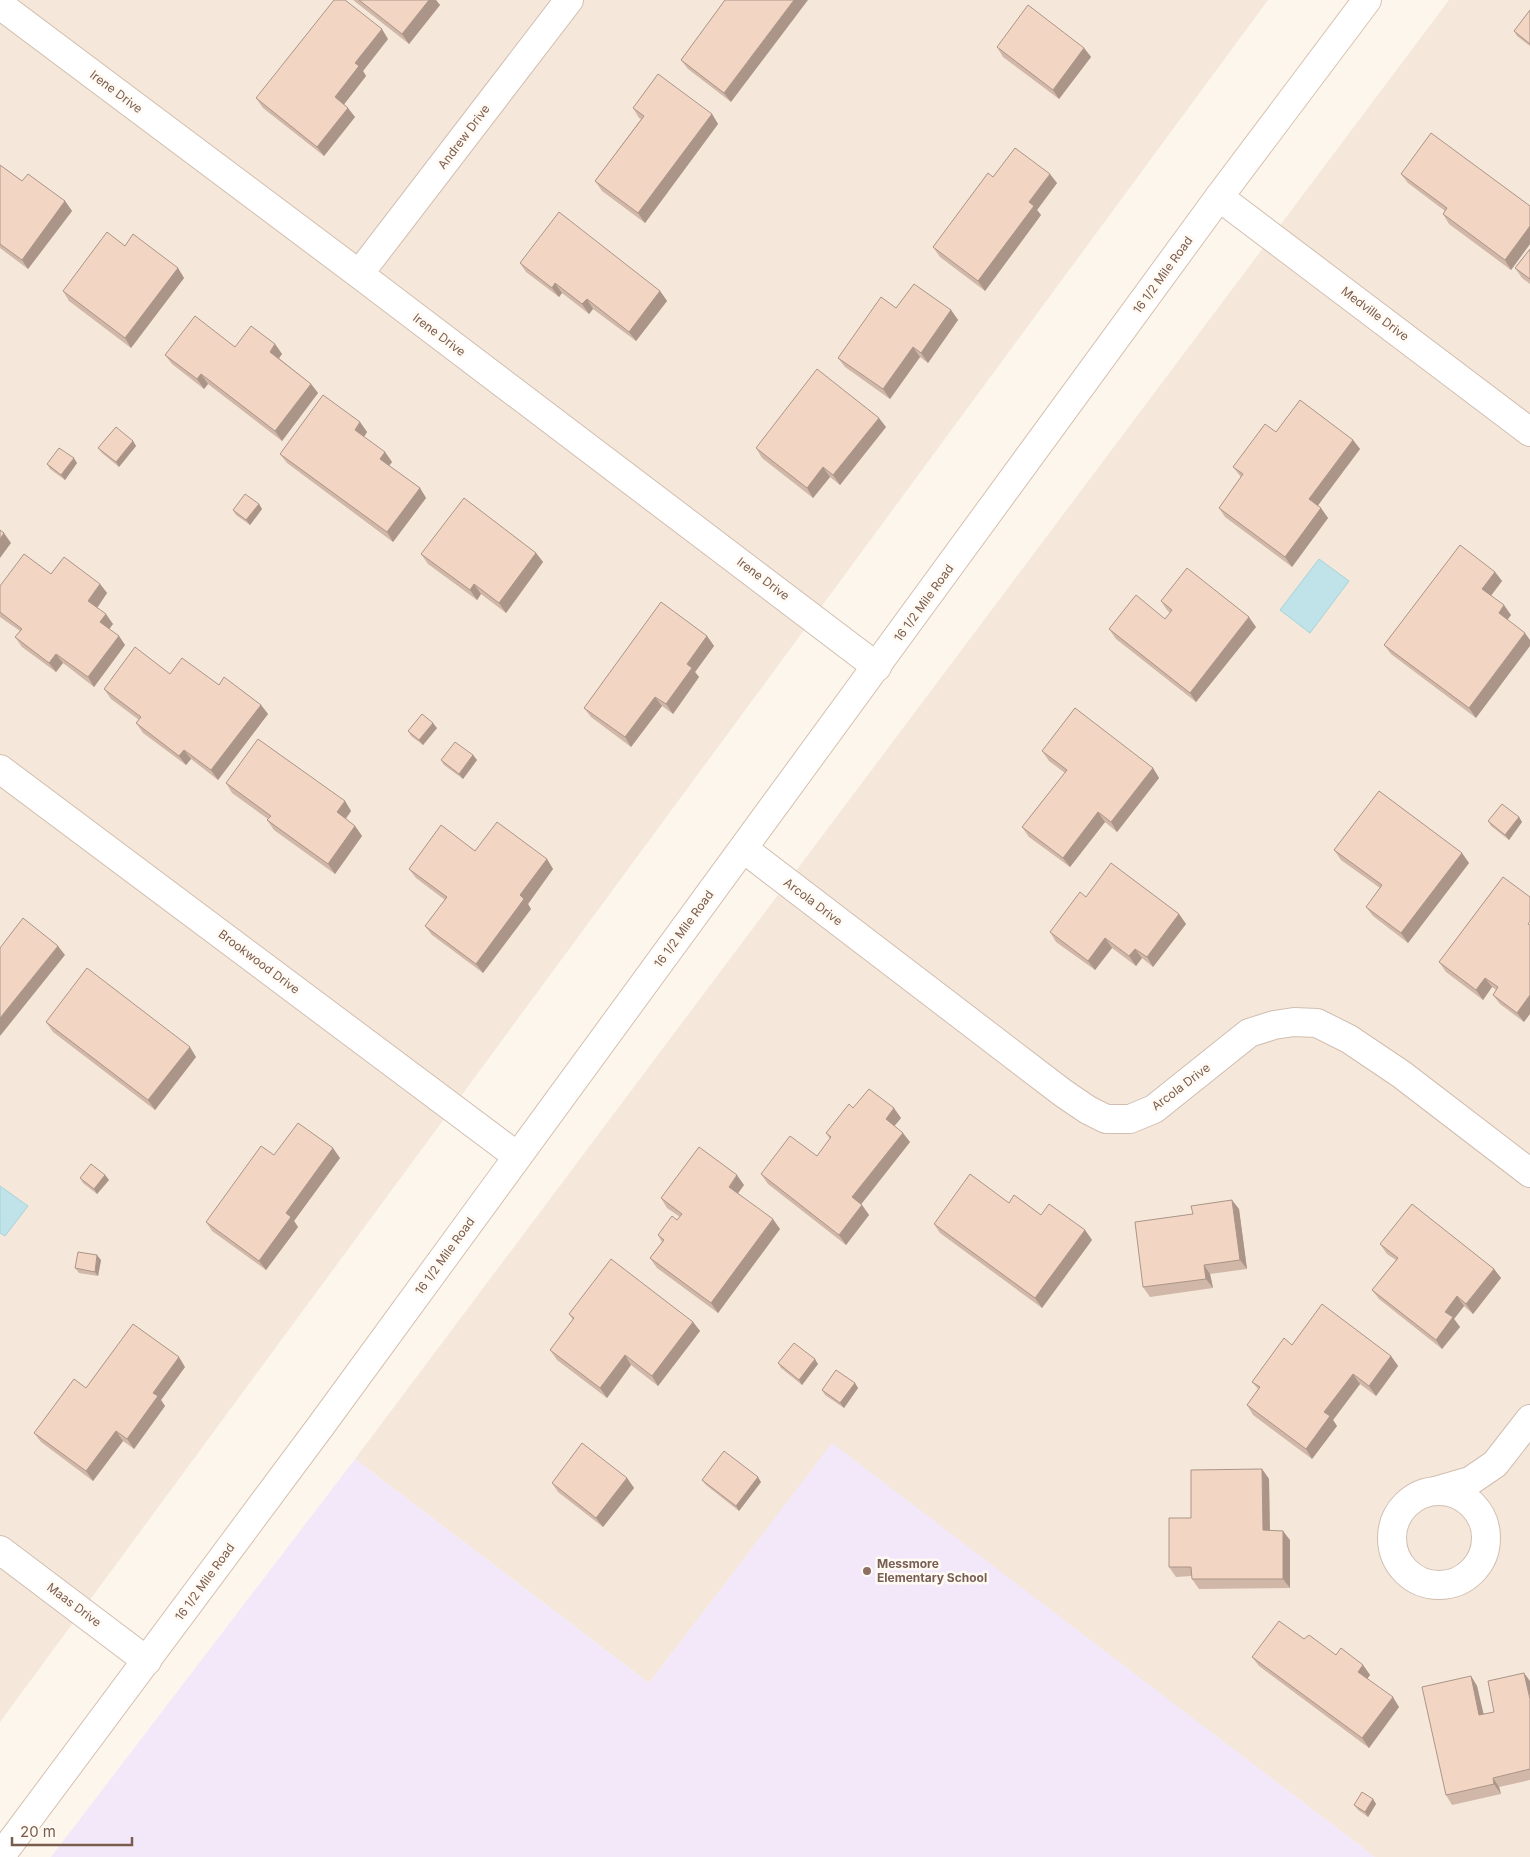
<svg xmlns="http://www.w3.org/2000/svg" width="1530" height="1857" viewBox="0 0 1530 1857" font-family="Inter,sans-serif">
<rect width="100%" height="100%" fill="#fdf6ec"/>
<g fill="#f5e8da">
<polygon points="0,0 1268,0 0,1722"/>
<polygon points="1449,0 1530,0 1530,1857 1375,1857 832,1444 649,1683 355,1459"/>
</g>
<polygon fill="#f3e8fa" points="832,1443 1375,1857 51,1857 355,1459 649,1683"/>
<g fill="#bfe3e8" stroke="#a5d3da">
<polygon points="1319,559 1349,581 1310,633 1280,610"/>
<polygon points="0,1186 28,1206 5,1236 0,1233"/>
</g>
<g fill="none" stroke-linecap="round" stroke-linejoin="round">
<defs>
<g id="street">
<polyline points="0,5 359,274 877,667"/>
<polyline points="1219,197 1530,432"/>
<polyline points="359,274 569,0"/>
<polyline points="0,769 517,1156"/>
<polyline points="744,849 1063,1093 1088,1110 1106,1119 1130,1119 1154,1109 1249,1033 1274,1025 1294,1022 1317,1023 1349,1039 1401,1074 1530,1173"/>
<polyline points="1439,1490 1470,1481 1495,1464 1530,1419"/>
<circle cx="1439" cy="1538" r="47"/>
<polyline points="0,1550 147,1661"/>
</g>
<polyline id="secondary" points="0,1857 320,1427 1219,197 1367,0"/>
</defs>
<use href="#street" stroke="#d1beb0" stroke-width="30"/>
<use href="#secondary" stroke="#d6c0b0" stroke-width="30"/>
<use href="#street" stroke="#fff" stroke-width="28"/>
<use href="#secondary" stroke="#fff" stroke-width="28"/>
</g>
<g fill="#d1b7a8">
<polygon points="353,0 436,0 440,5 409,44"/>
<polygon points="725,0 731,102 688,69 681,60"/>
<polygon points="1530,10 1530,46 1517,36 1514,31"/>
<polygon points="388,39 363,71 366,76 344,104 355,117 324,156 263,108 256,98"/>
<polygon points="997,47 1084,48 1091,57 1059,99 1003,57"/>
<polygon points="633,108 712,114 718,124 645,223 602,191 595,181 641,119 639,118"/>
<polygon points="0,165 22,181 65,201 72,211 28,269 0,248"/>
<polygon points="1401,174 1530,206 1530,244 1511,270 1449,224 1443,214 1445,211 1408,183"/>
<polygon points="993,177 1057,183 1037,210 1041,215 985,291 940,257 933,247"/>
<polygon points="125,246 178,268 184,278 131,348 69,301 63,291"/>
<polygon points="1530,249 1530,284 1522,278 1515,268"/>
<polygon points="520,263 660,291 667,301 636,341 593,309 589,314 562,293 559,297 526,272"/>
<polygon points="896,308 951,310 958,320 928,363 920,357 890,399 845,367 838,358"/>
<polygon points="275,344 282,354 279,358 311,384 318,393 282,441 208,384 204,389 172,364 165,355 235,347"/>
<polygon points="360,422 367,432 364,437 385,452 392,462 389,466 420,488 426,498 393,542 287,463 280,454"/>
<polygon points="886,427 840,485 830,477 813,498 762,458 756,448"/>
<polygon points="1276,432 1353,440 1360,449 1318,505 1328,518 1292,567 1225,517 1219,508 1241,477 1233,467"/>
<polygon points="133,441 136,446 119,467 102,453 98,448"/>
<polygon points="77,463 65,480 50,469 47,464"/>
<polygon points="259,504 262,509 250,525 236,515 233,510"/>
<polygon points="536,553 543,562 506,613 481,594 477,600 428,564 421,554"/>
<polygon points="1495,572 1502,581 1491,596 1511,615 1507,620 1476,718 1391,654 1384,645"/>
<polygon points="51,574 100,584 107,593 97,608 113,624 109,629 119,636 125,645 94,687 63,663 56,672 22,647 15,637 20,631 0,617 0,586"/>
<polygon points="1161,601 1256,627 1196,702 1116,639 1109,629 1165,619 1170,613 1167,610"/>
<polygon points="707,636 714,646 695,672 699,677 673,714 662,706 631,747 591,717 584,708"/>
<polygon points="170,674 219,685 261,705 268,714 218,780 191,759 186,765 143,733 136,723 139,720 111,699 104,689"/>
<polygon points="437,728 423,745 411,736 408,731"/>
<polygon points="1042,751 1153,768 1159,778 1117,832 1105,822 1070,867 1029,837 1022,827 1065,773 1049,761"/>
<polygon points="473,755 477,760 463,779 444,765 441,760"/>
<polygon points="226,783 345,801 351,811 346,819 355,826 362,836 335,874 274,830 267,820 268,819 232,793"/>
<polygon points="1519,817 1522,822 1509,840 1491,826 1488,821"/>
<polygon points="1334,850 1469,863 1408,943 1373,916 1366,907 1380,888 1341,860"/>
<polygon points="475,851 547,859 553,869 528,904 531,909 483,973 432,935 425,926 445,900 416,878 409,869"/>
<polygon points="1503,877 1524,1022 1500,1004 1493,995 1496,990 1492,987 1483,1000 1446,972 1439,962"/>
<polygon points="1086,897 1179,914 1186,924 1153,967 1142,958 1136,966 1112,948 1095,970 1056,942 1050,932"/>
<polygon points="46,1022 196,1057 155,1110 53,1032"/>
<polygon points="853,1108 901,1118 894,1126 910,1142 861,1204 869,1215 846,1245 768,1184 761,1174 817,1156 830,1139 826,1133"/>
<polygon points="274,1155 340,1158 294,1221 298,1227 266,1270 212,1231 206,1222"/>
<polygon points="105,1175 109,1180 97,1194 83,1183 80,1178"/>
<polygon points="744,1185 738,1193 780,1229 718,1313 657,1268 650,1258 662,1242 658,1235 677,1220 680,1217 667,1208 661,1198"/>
<polygon points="1009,1203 1041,1215 1085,1230 1092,1240 1042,1308 940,1233 934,1224"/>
<polygon points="1239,1209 1247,1269 1210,1274 1213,1288 1150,1297 1143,1287"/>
<polygon points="1380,1244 1494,1269 1501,1278 1473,1314 1464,1306 1454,1319 1460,1327 1442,1349 1379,1299 1372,1290 1396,1260 1387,1254"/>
<polygon points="101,1260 98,1276 79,1273 75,1268"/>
<polygon points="569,1314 693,1322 700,1331 658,1386 631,1365 607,1398 557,1360 550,1350 573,1320"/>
<polygon points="1292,1345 1391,1356 1398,1366 1376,1396 1360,1384 1333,1420 1337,1426 1312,1459 1253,1415 1247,1405 1258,1389 1252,1382"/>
<polygon points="778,1363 818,1364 802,1385 781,1368"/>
<polygon points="185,1367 161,1400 165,1406 134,1449 123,1441 93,1481 41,1442 34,1433 86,1388"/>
<polygon points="855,1383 858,1388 844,1408 825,1395 822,1390"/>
<polygon points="1262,1469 1269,1479 1270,1530 1290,1540 1290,1588 1199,1589 1192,1579 1192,1576 1176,1577 1169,1567 1191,1518"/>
<polygon points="627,1478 634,1488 603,1527 558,1492 552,1483"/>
<polygon points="702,1480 761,1482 739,1511 706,1485"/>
<polygon points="1304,1639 1336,1655 1363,1665 1370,1675 1367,1679 1399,1707 1369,1748 1259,1666 1252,1657"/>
<polygon points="1471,1676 1477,1686 1483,1714 1494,1712 1530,1681 1530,1780 1499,1787 1501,1794 1452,1805 1446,1795"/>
<polygon points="1373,1799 1376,1804 1368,1817 1358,1810 1354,1805"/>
</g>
<g fill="#aa9588">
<polygon points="429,0 436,0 440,5 409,44 402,34"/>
<polygon points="794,0 808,0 731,102 724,93"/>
<polygon points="382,29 388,39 363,71 366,76 342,107 335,97 355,63"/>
<polygon points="1084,48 1091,57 1059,99 1053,90"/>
<polygon points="348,108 355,117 324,156 317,147"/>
<polygon points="712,114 718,124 645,223 638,213"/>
<polygon points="1050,174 1057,183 1037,210 1041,215 985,291 978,281 1029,202"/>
<polygon points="65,201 72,211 28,269 22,260"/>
<polygon points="1530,226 1530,244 1511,270 1505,260"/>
<polygon points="178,268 184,278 131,348 125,338"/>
<polygon points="555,283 562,293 559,297 552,288"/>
<polygon points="660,291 667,301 636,341 629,332"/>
<polygon points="587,299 593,309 589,314 582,304"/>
<polygon points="951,310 958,320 928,363 921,353"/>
<polygon points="275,344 282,354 277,361 270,352"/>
<polygon points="913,347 920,357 890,399 883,389"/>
<polygon points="201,374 208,384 204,389 197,379"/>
<polygon points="311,384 318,393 282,441 275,431"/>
<polygon points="879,418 886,427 840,485 833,475"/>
<polygon points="360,422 367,432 362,440 355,430"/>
<polygon points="1353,440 1360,449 1316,508 1309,499"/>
<polygon points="133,441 136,446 119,467 116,462"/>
<polygon points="385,452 392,462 387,468 380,459"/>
<polygon points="74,458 77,463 65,480 61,475"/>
<polygon points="823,467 830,477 813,498 807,488"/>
<polygon points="420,488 426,498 393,542 387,532"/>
<polygon points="259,504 262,509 250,525 246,520"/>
<polygon points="1321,508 1328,518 1292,567 1285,557"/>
<polygon points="4,533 11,543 0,558 0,539"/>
<polygon points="536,553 543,562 506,613 499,603"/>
<polygon points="1495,572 1502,581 1489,598 1482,589"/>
<polygon points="100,584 107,593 95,611 88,601"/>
<polygon points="474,584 481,594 477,600 470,590"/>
<polygon points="1504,605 1511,615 1505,623 1499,613"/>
<polygon points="106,614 113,624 107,632 100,622"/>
<polygon points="1249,617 1256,627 1196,702 1190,693"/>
<polygon points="1525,633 1530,640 1530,646 1476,718 1469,708"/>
<polygon points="119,636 125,645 94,687 88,677"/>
<polygon points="707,636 714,646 695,672 699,677 673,714 666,704 687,664"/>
<polygon points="56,654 63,663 56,672 49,663"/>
<polygon points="655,697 662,706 631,747 625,737"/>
<polygon points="261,705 268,714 218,780 211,770"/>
<polygon points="433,723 437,728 423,745 419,740"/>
<polygon points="184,750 191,759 186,765 179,756"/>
<polygon points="473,755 477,760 463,779 459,774"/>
<polygon points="1153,768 1159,778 1117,832 1111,822"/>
<polygon points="345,801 351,811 343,822 337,812"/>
<polygon points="1098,812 1105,822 1070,867 1063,858"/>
<polygon points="1519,817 1522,822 1509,840 1505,835"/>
<polygon points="355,826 362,836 335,874 328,864"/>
<polygon points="1462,853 1469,863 1408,943 1401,933"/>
<polygon points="547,859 553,869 528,904 531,909 483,973 476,964 520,895"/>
<polygon points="1179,914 1186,924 1153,967 1147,957"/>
<polygon points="1105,938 1112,948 1095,970 1088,961"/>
<polygon points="58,946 65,955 0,1036 0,1018"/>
<polygon points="1135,949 1142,958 1136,966 1129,956"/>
<polygon points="1485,978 1492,987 1483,1000 1476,990"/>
<polygon points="1530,995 1530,1014 1524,1022 1517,1013"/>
<polygon points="190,1047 196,1057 155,1110 148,1100"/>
<polygon points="894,1108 901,1118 892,1129 886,1119"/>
<polygon points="903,1133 910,1142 859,1207 852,1197"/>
<polygon points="333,1148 340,1158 294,1221 298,1227 266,1270 259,1261 286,1213"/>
<polygon points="105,1175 109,1180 97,1194 94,1189"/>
<polygon points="737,1175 744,1185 736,1196 729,1187"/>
<polygon points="1232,1200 1239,1209 1247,1269 1240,1260"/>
<polygon points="862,1205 869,1215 846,1245 839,1235"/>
<polygon points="773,1219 780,1229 718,1313 711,1303"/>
<polygon points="1085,1230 1092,1240 1042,1308 1035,1298"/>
<polygon points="97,1255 101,1260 98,1276 95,1272"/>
<polygon points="1204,1265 1210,1274 1213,1288 1206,1279"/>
<polygon points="1494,1269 1501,1278 1473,1314 1466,1304"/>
<polygon points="1457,1296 1464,1306 1454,1319 1460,1327 1442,1349 1436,1340 1445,1312"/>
<polygon points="693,1322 700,1331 658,1386 652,1376"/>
<polygon points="625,1355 631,1365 607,1398 600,1388"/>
<polygon points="1391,1356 1398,1366 1376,1396 1369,1386"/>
<polygon points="179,1357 185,1367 161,1400 165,1406 134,1449 127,1439 153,1393"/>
<polygon points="815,1359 818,1364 802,1385 799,1380"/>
<polygon points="1353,1374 1360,1384 1333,1420 1337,1426 1312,1459 1306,1449 1324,1412"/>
<polygon points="855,1383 858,1388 844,1408 840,1403"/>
<polygon points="116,1431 123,1441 93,1481 86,1471"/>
<polygon points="1262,1469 1269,1479 1270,1540 1263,1530"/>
<polygon points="758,1477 761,1482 739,1511 736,1506"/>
<polygon points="627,1478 634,1488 603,1527 596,1518"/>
<polygon points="1283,1531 1290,1540 1290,1588 1283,1579"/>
<polygon points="1363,1665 1370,1675 1365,1682 1358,1672"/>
<polygon points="1524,1673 1530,1681 1530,1699"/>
<polygon points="1471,1676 1477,1686 1486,1724 1479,1715"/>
<polygon points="1393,1697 1399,1707 1369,1748 1362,1738"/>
<polygon points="1493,1778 1499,1787 1501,1794 1494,1784"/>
<polygon points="1373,1799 1376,1804 1368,1817 1365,1812"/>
</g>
<g fill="#f3d5c3" stroke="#aa9588">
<polygon points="334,0 345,0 382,29 355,63 359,66 335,97 348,108 317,147 256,98"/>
<polygon points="359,0 429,0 402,34"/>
<polygon points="725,0 794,0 724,93 681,60"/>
<polygon points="1028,5 1084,48 1053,90 997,47"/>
<polygon points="1530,10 1530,44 1514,31"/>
<polygon points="658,74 712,114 638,213 595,181 644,116 633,108"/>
<polygon points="1431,133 1530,206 1530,226 1505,260 1443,214 1447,208 1401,174"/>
<polygon points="1015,148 1050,174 1029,202 1034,206 978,281 933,247 988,173 993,177"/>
<polygon points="0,165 22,181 28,174 65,201 22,260 0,244"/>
<polygon points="559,212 660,291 629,332 587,299 582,304 555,283 552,288 520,263"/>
<polygon points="107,232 125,246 133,234 178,268 125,338 63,291"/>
<polygon points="1530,249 1530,279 1515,268"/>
<polygon points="914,284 951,310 921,353 913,347 883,389 838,358 881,297 896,308"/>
<polygon points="195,316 235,347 251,326 275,344 270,352 311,384 275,431 201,374 197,379 165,355"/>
<polygon points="817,369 879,418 833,475 823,467 807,488 756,448"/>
<polygon points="323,395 360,422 355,430 385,452 380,459 420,488 387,532 280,454"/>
<polygon points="1300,400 1353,440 1309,499 1321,508 1285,557 1219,508 1243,474 1233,467 1265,424 1276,432"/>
<polygon points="116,427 133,441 116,462 98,448"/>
<polygon points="59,448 74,458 61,475 47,464"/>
<polygon points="245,494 259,504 246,520 233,510"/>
<polygon points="464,498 536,553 499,603 474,584 470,590 421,554"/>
<polygon points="0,530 4,533 0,539"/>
<polygon points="1460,545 1495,572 1482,589 1504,605 1499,613 1525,633 1469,708 1384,645"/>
<polygon points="24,554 51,574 64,557 100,584 88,601 106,614 100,622 119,636 88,677 56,654 49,663 15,637 22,629 0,612 0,586"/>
<polygon points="1187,568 1249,617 1190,693 1109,629 1136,595 1165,619 1172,610 1161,601"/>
<polygon points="661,602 707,636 687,664 692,668 666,704 655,697 625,737 584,708"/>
<polygon points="135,647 170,674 182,658 219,685 224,677 261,705 211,770 184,750 179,756 136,723 141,717 104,689"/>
<polygon points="1075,708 1153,768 1111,822 1098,812 1063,858 1022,827 1067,770 1042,751"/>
<polygon points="422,714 433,723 419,740 408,731"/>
<polygon points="258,739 345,801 337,812 355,826 328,864 267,820 271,816 226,783"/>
<polygon points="455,742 473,755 459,774 441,760"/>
<polygon points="1379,791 1462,853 1401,933 1366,907 1382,885 1334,850"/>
<polygon points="1502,804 1519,817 1505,835 1488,821"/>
<polygon points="497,822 547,859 520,895 524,899 476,964 425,926 447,897 409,869 441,825 475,851"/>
<polygon points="1111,863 1179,914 1147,957 1135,949 1129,956 1105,938 1088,961 1050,932 1080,892 1086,897"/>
<polygon points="1503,877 1530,897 1530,921 1528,924 1530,925 1530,995 1517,1013 1493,995 1498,987 1485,978 1476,990 1439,962"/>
<polygon points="23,918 58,946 0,1018 0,948"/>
<polygon points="87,968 190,1047 148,1100 46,1022"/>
<polygon points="869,1089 894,1108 886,1119 903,1133 852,1197 862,1205 839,1235 761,1174 790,1136 817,1156 831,1137 826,1133 849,1104 853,1108"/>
<polygon points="298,1123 333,1148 286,1213 291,1217 259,1261 206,1222 261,1146 274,1155"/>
<polygon points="699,1147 737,1175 729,1187 773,1219 711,1303 650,1258 664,1240 658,1235 672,1216 677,1220 682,1214 661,1198"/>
<polygon points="91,1164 105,1175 94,1189 80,1178"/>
<polygon points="970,1174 1009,1203 1014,1195 1041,1215 1049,1204 1085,1230 1035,1298 934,1224"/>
<polygon points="1232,1200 1240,1260 1204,1265 1206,1279 1143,1287 1135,1222 1193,1214 1191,1206"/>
<polygon points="1412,1204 1494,1269 1466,1304 1457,1296 1445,1312 1453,1317 1436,1340 1372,1290 1398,1258 1380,1244"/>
<polygon points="78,1252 97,1255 95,1272 75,1268"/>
<polygon points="611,1259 693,1322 652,1376 625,1355 600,1388 550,1350 574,1318 569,1314"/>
<polygon points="1322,1304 1391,1356 1369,1386 1353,1374 1324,1412 1330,1416 1306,1449 1247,1405 1260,1387 1252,1382 1284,1338 1292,1345"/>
<polygon points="133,1324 179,1357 153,1393 158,1396 127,1439 116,1431 86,1471 34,1433 74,1379 86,1388"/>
<polygon points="794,1343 815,1359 799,1380 778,1363"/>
<polygon points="836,1370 855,1383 840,1403 822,1390"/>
<polygon points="582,1443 627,1478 596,1518 552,1483"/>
<polygon points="724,1451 758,1477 736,1506 702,1480"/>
<polygon points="1262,1469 1263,1530 1283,1531 1283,1579 1192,1579 1191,1567 1169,1567 1169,1518 1191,1518 1191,1470"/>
<polygon points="1279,1621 1304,1639 1309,1635 1336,1655 1341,1648 1363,1665 1358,1672 1393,1697 1362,1738 1252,1657"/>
<polygon points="1524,1673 1530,1699 1530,1769 1493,1778 1494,1784 1446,1795 1422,1687 1471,1676 1479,1715 1494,1712 1488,1681"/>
<polygon points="1362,1792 1373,1799 1365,1812 1354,1805"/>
</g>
<circle fill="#8d6e63" stroke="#fffaf3" stroke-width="2" cx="867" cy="1571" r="5"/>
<g text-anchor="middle" stroke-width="5" stroke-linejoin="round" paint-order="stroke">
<g font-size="12" fill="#7a5c4d" stroke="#fffaf3">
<text transform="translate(116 92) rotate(37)" y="4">Irene Drive</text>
<text transform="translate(464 137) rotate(-53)" y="4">Andrew Drive</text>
<text transform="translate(1163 275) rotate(-54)" y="4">16 1/2 Mile Road</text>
<text transform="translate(1375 314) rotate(37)" y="4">Medville Drive</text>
<text transform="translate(439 335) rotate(37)" y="4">Irene Drive</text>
<text transform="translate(763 579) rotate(37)" y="4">Irene Drive</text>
<text transform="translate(924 603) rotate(-54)" y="4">16 1/2 Mile Road</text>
<text transform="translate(813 902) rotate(37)" y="4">Arcola Drive</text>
<text transform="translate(684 929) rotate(-54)" y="4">16 1/2 Mile Road</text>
<text transform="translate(259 962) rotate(37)" y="4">Brookwood Drive</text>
<text transform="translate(1181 1087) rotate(-37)" y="4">Arcola Drive</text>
<text transform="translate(445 1256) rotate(-54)" y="4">16 1/2 Mile Road</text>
<text transform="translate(205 1582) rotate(-54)" y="4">16 1/2 Mile Road</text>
<text transform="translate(74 1605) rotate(37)" y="4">Maas Drive</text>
</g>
<g font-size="12" font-weight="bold" fill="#785e54" stroke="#fffaf3" text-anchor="start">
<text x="877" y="1568">Messmore<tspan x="877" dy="14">Elementary School</tspan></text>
</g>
</g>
<path d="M12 1837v8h120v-8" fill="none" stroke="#7a5c4d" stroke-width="2.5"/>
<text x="20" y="1837" font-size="15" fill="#7a5c4d" stroke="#fffaf3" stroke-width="4" paint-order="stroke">20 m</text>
</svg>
